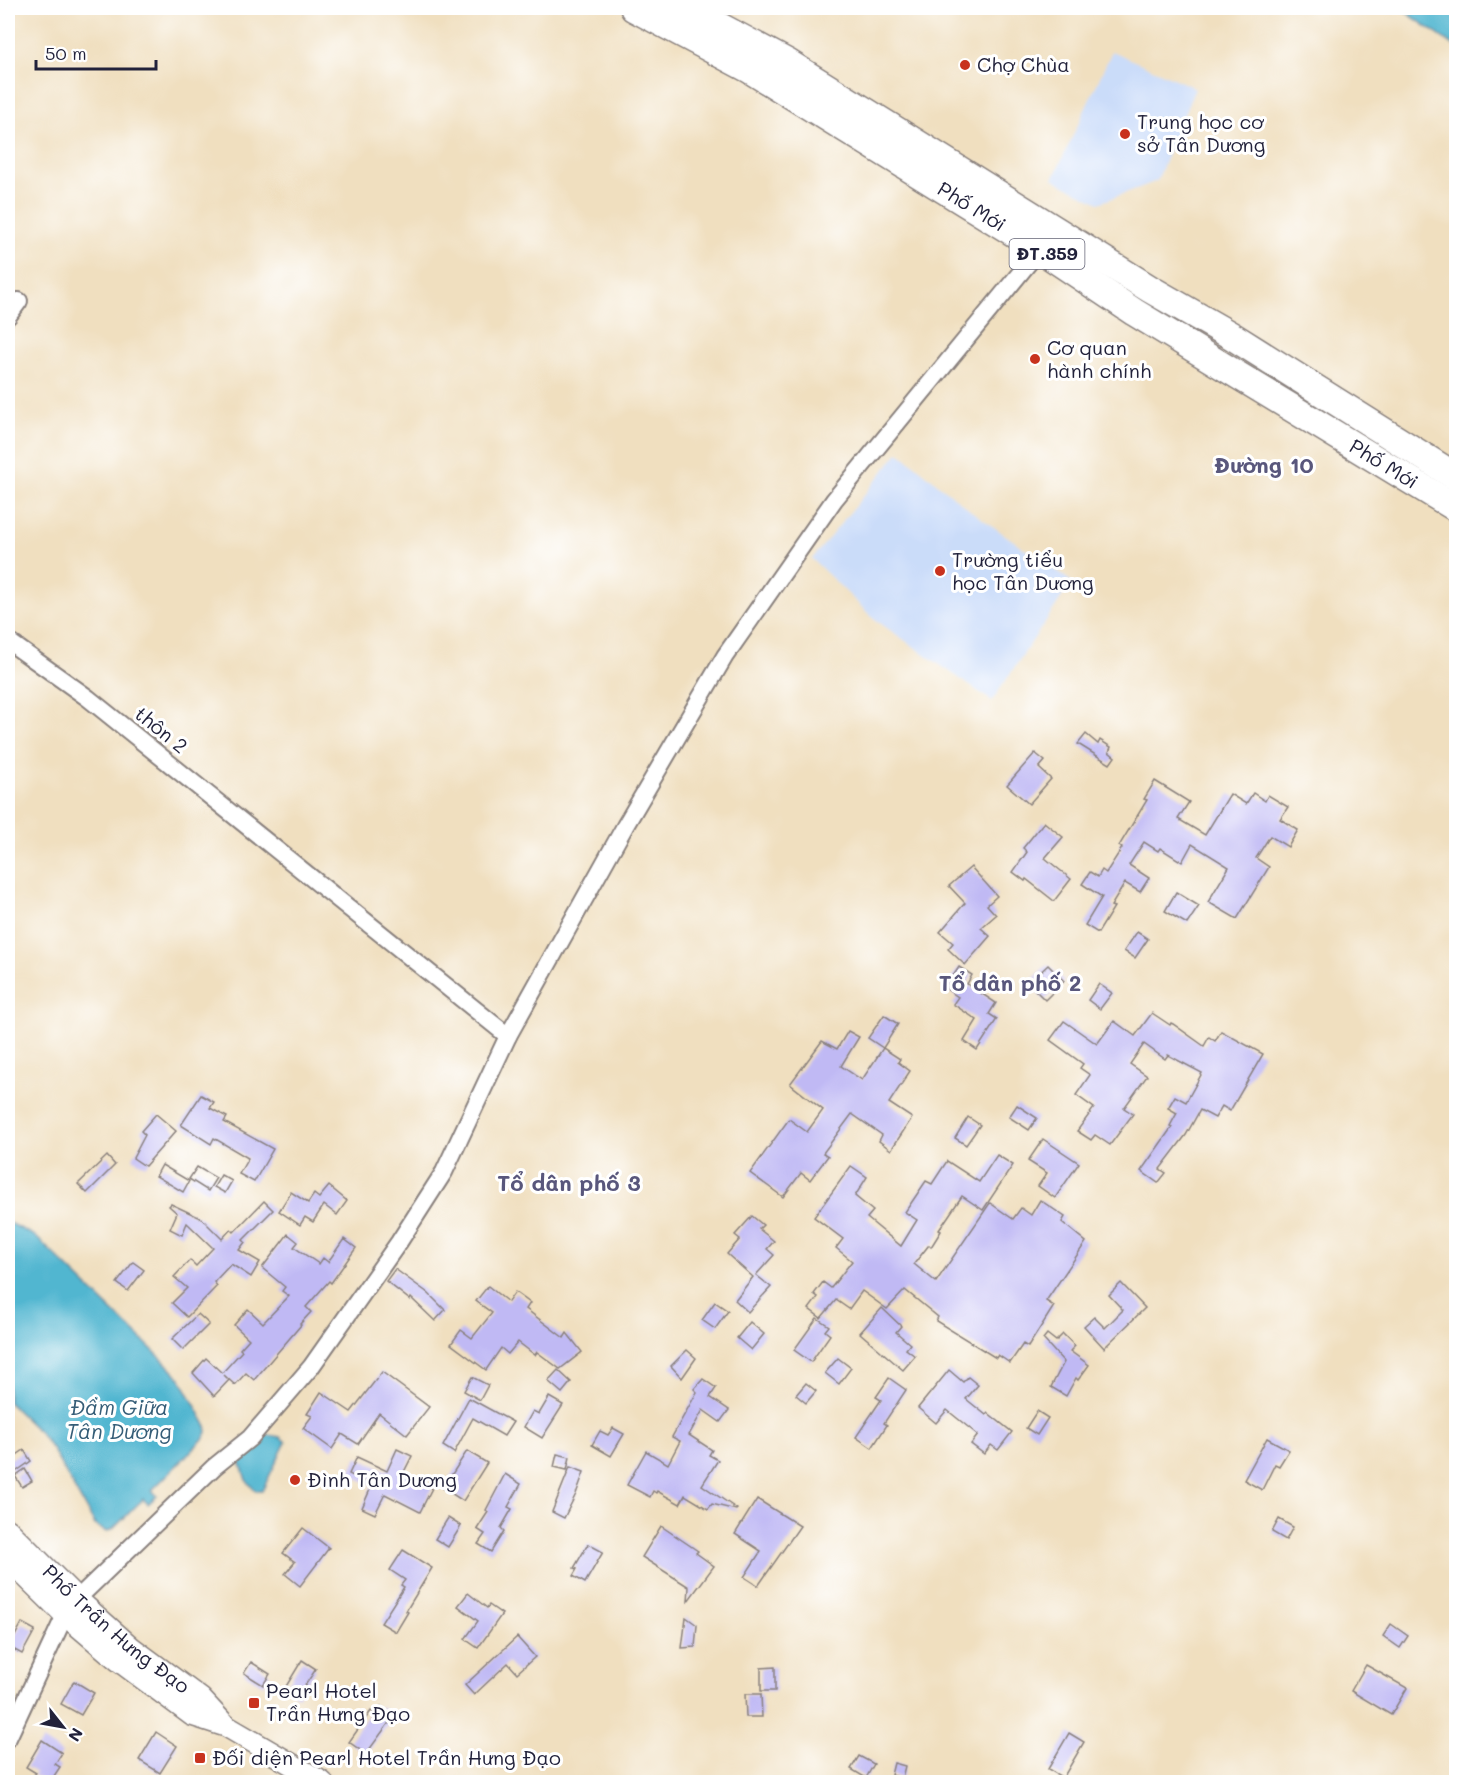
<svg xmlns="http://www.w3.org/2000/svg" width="1464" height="1790" viewBox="0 0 1464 1790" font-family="Mali,sans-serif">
<rect width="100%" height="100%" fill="#fff"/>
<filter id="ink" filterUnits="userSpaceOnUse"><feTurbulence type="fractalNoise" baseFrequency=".0167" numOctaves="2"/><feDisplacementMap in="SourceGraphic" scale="12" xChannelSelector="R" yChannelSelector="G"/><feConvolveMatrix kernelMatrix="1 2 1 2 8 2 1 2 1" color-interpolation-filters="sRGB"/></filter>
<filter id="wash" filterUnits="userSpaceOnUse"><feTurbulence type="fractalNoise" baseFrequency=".008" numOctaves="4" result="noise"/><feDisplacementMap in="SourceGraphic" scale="24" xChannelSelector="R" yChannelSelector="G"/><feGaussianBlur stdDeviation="1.35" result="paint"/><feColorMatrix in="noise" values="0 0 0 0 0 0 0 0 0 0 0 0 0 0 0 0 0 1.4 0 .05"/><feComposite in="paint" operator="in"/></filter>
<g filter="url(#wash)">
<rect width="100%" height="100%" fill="#f0dfbf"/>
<g fill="#cadcf9">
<polygon points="1112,51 1195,88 1157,181 1099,203 1053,179"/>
<polygon points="899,452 971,511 1072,582 992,701 874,619 812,559"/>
</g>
<g fill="#51b6d0" stroke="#3a6c86" stroke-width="1.5">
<polygon points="1400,8 1456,8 1456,47"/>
<polygon points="8,1222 35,1236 162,1359 180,1378 206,1425 207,1432 204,1438 152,1490 157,1496 148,1504 143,1499 113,1529 106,1532 95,1525 52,1449 39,1432 8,1402"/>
<path d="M268,1435L280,1437L286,1442L262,1491H256L246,1480L240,1461C248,1447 251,1439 268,1435Z"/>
</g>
<g id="blocks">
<g fill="#c0b9f4">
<polygon points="1086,734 1098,744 1100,740 1111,747 1109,752 1115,757 1110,764 1078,744"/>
<polygon points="1035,753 1045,761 1039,768 1051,779 1029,804 1007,785"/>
<polygon points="1155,781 1189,802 1178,819 1205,835 1230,794 1246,804 1253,793 1265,801 1268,795 1288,807 1280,819 1298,830 1288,847 1270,836 1256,858 1269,867 1237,919 1208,902 1229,867 1192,844 1182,862 1160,848 1158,851 1144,842 1129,865 1149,878 1140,892 1125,883 1111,906 1114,907 1098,933 1085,925 1102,897 1082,884 1090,872 1098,877 1102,870 1106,873 1122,848 1119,846 1147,800 1144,799"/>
<polygon points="1044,822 1063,837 1045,858 1071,879 1054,901 1026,879 1025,881 1013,872 1027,852 1023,848"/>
<polygon points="971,867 997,896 987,905 996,915 981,928 990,936 965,965 948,949 953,943 940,932 965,903 949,886"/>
<polygon points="1176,892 1199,906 1187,924 1165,911"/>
<polygon points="1137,932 1148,939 1135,958 1124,951"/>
<polygon points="1048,965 1064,981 1045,1000 1035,990 1039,987 1032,980"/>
<polygon points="959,967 972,975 967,984 996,1003 989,1014 997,1019 977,1050 964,1041 977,1020 953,1004 958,997 945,988"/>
<polygon points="1099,984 1112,993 1100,1009 1088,1000"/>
<polygon points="1152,1013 1170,1025 1171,1023 1173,1024 1204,1046 1209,1037 1215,1041 1221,1031 1263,1054 1230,1111 1222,1106 1215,1118 1200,1110 1186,1135 1160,1169 1166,1173 1158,1183 1141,1171 1172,1127 1170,1126 1177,1113 1168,1108 1175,1096 1186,1102 1202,1073 1168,1055 1165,1059 1144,1044 1130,1064 1147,1076 1124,1108 1133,1114 1110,1145 1095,1135 1091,1140 1077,1131 1094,1108 1076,1095 1090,1075 1080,1068 1083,1064 1050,1040 1064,1021 1097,1044 1114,1021 1135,1036"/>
<polygon points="884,1015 898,1024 883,1048 868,1038"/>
<polygon points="848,1031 859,1037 841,1066 862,1080 883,1048 900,1059 898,1062 910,1071 889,1103 912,1118 891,1150 879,1141 882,1135 852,1114 823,1153 828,1156 810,1180 801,1173 783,1197 750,1173 789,1119 807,1132 823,1110 790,1084 822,1041 837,1049"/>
<polygon points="201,1095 214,1102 210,1108 227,1117 224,1122 273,1149 254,1182 239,1174 248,1158 214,1138 211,1144 181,1125"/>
<polygon points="1017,1105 1037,1118 1029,1130 1009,1117"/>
<polygon points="156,1114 176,1131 145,1166 133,1158 145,1135 141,1131"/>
<polygon points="968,1117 980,1125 966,1145 955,1138"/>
<polygon points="1043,1139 1079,1163 1055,1198 1038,1186 1047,1173 1028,1161"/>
<polygon points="997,1155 1013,1165 983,1210 962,1196 939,1230 941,1231 931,1247 929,1245 914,1264 936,1282 990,1203 1013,1219 1021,1208 1031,1215 1040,1200 1065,1217 1062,1222 1086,1242 1046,1301 1054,1306 1028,1347 1023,1344 1010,1363 998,1355 996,1358 936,1321 938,1317 905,1290 887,1309 862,1291 849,1309 836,1300 821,1318 809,1309 818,1297 814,1294 823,1282 831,1288 852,1261 836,1248 843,1239 814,1217 851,1166 867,1177 855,1196 873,1211 867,1218 901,1246 917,1220 905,1212 926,1181 932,1184 947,1161 979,1182"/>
<polygon points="107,1156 115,1165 87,1193 78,1184"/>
<polygon points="162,1165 189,1181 183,1192 156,1176"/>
<polygon points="197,1167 216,1178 208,1191 189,1179"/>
<polygon points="221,1175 232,1181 225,1193 214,1187"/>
<polygon points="329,1186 347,1201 337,1215 324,1205 313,1222 305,1217 300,1225 279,1211 291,1192 308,1203 314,1194 319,1198"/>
<polygon points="264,1201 273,1210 243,1240 245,1242 239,1250 260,1262 251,1277 231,1264 214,1282 217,1286 187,1317 172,1303 187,1288 174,1277 190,1260 196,1266 213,1248 187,1223 182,1235 170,1229 177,1213 169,1206 171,1204 201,1218 222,1239 231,1229 234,1232"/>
<polygon points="752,1216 763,1225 759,1229 774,1241 767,1249 774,1255 756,1275 771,1287 748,1312 735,1300 753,1277 727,1254 740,1239 735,1235"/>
<polygon points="288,1234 298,1242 294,1247 319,1264 323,1258 328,1262 344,1239 356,1248 331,1283 329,1281 306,1307 311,1312 300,1324 301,1325 254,1380 246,1373 235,1385 224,1375 229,1380 214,1396 193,1373 206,1358 222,1373 242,1351 240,1349 249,1339 234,1325 248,1309 263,1323 289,1296 282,1291 285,1287 262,1268"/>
<polygon points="133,1262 144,1270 128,1291 117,1283"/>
<polygon points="395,1269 428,1293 445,1310 435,1321 411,1298 410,1300 386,1281"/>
<polygon points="1121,1283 1145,1308 1104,1348 1084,1326 1094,1317 1105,1328 1123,1310 1109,1295"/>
<polygon points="488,1286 508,1302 515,1292 530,1303 526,1309 564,1338 567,1333 582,1352 560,1369 537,1352 535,1355 518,1342 508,1354 501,1348 486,1370 451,1344 461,1330 472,1338 492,1313 476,1301"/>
<polygon points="715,1302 728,1311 715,1329 702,1320"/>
<polygon points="882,1308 901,1326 896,1332 910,1344 906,1349 915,1356 903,1370 860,1333"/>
<polygon points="198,1314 209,1324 183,1350 172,1339"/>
<polygon points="817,1318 829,1326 825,1331 830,1335 811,1362 794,1350"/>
<polygon points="750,1322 764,1334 751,1350 737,1338"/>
<polygon points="1047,1334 1056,1341 1063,1334 1075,1346 1070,1351 1089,1365 1078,1380 1076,1378 1066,1396 1051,1387 1064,1362 1043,1339"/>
<polygon points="687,1350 696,1358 682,1378 671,1366"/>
<polygon points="838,1358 851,1368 839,1384 825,1373"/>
<polygon points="558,1370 571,1382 562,1393 548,1381"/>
<polygon points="949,1370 963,1382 968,1377 978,1385 966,1399 986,1415 988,1413 1012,1432 998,1450 991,1445 984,1454 971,1444 978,1435 947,1410 936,1423 918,1408"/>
<polygon points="382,1372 429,1407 407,1435 379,1413 358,1444 342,1434 332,1449 303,1428 312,1416 307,1414 321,1392 351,1412"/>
<polygon points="472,1377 488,1385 480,1400 464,1391"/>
<polygon points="889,1378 906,1390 884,1423 887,1425 872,1448 856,1437 881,1400 876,1397"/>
<polygon points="703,1379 716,1388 710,1397 729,1410 720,1422 703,1410 689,1435 712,1450 709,1455 718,1460 702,1485 737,1509 736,1510 712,1504 708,1509 685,1495 680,1504 657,1491 656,1493 653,1491 650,1497 627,1485 646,1451 668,1464 680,1441 672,1437 697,1392 694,1389"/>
<polygon points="806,1383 816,1391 806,1403 796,1395"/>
<polygon points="549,1397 563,1405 542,1438 524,1427 533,1411 539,1414"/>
<polygon points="469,1398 513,1422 504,1436 473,1418 454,1453 443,1446"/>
<polygon points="1037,1411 1048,1418 1037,1435 1026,1428"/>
<polygon points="613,1428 624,1434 611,1456 592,1445 600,1431 608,1435"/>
<polygon points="1267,1438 1289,1450 1279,1466 1275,1464 1262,1490 1244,1480"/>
<polygon points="397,1449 412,1456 404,1472 432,1488 420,1512 385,1494 375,1514 362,1508 372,1485 349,1474 357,1457 387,1471"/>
<polygon points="24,1450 31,1461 14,1473 8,1461"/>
<polygon points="467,1451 487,1463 463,1501 443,1488"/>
<polygon points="557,1454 570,1457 567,1470 554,1467"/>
<polygon points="570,1467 584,1472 576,1494 564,1518 552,1512"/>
<polygon points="25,1469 32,1481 22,1487 15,1476"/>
<polygon points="505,1474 521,1484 508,1507 512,1509 501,1528 504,1531 491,1552 478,1544 485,1534 477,1529 488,1512 486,1510"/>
<polygon points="757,1499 800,1526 758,1586 744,1577 761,1551 735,1534"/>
<polygon points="448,1518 461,1526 448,1547 435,1539"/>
<polygon points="1279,1519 1293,1527 1286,1540 1272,1532"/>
<polygon points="661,1526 698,1551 696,1553 714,1566 688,1601 689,1587 642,1557"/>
<polygon points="303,1528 329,1548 300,1586 285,1574 295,1562 283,1553"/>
<polygon points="588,1544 603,1552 585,1583 573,1576 577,1569 574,1568"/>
<polygon points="403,1550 432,1568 406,1611 408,1612 396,1632 381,1623 404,1587 401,1585 405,1580 390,1570"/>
<polygon points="468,1593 487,1608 489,1605 502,1614 478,1648 465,1639 478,1621 458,1606"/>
<polygon points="686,1617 697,1625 695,1647 682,1648"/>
<polygon points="22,1623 35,1630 22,1654 9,1647"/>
<polygon points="1391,1624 1408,1636 1400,1648 1383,1636"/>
<polygon points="517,1637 535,1657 517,1673 508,1663 474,1695 465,1685"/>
<polygon points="302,1660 316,1669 298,1696 285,1688"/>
<polygon points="251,1662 270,1674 263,1685 244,1673"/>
<polygon points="1366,1665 1407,1688 1391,1715 1351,1691"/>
<polygon points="775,1667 775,1691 761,1691 761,1668"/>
<polygon points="74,1681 94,1693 81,1715 61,1704"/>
<polygon points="745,1694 761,1694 762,1717 746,1717"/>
<polygon points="381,1706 394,1716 366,1754 349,1742 371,1711 375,1714"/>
<polygon points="156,1732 177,1746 160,1773 139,1760"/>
<polygon points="1069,1733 1084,1742 1063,1778 1048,1769"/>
<polygon points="42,1740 62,1753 55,1764 60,1767 50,1782 46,1782 34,1775 36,1773 26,1767"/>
<polygon points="859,1756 874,1764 866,1778 851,1769"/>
<polygon points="894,1763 905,1766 902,1778 891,1775"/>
</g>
</g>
</g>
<g filter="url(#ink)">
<use href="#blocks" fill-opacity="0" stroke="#89807d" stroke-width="1.5"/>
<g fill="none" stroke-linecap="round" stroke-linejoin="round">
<defs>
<g id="minor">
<polyline points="8,316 19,301"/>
<polyline points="8,641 88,698 508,1036"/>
<polyline points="8,1738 65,1615 77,1599 214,1467 250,1438 311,1367 399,1242 444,1172 508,1036 625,826 725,656 834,500 1044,244"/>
</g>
<g id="tertiary">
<path id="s1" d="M8,1530L77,1599L132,1648L201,1699L225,1725"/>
<polyline points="8,1559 65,1615 118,1660 192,1715 226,1726 322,1782"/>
</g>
<g id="primary">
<path id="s2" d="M634,8L749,69L1040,249L1134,312L1456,508"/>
<polyline points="685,8 788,63 1150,289 1232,336 1456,477"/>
</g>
</defs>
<use href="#minor" stroke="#89807d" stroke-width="20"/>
<use href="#tertiary" stroke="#89807d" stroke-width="24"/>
<use href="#primary" stroke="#89807d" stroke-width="30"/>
<use href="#minor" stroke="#fff" stroke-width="16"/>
<use href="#tertiary" stroke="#fff" stroke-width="21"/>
<use href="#primary" stroke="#fff" stroke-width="27"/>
</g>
</g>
<g fill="#c8321e" stroke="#fff" stroke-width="2">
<circle cx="965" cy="65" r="6"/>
<circle cx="1125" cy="134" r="6"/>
<circle cx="1035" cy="359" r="6"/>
<circle cx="940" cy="571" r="6"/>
<circle cx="295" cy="1480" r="6"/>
<rect x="248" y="1697" width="12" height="12" rx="3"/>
<rect x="194" y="1752" width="12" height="12" rx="3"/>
</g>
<g text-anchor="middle" stroke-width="6" stroke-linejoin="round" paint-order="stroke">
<rect fill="#fff" stroke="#646476" stroke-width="1.5" x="1009.5" y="239" width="75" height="30" rx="4.5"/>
<g font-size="18" font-weight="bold" fill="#22223b">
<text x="1047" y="260">ĐT.359</text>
</g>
<g font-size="20" fill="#22223b" stroke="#fff" text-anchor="start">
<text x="977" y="72">Chợ Chùa</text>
<text x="1137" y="129">Trung học cơ<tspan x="1137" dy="23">sở Tân Dương</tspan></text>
<text x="1047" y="355">Cơ quan<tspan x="1047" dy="23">hành chính</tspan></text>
<text x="952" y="567">Trường tiểu<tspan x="952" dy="23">học Tân Dương</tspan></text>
<text x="307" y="1487">Đình Tân Dương</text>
<text x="266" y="1698">Pearl Hotel<tspan x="266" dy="23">Trần Hưng Đạo</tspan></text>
<text x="212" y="1765">Đối diện Pearl Hotel Trần Hưng Đạo</text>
</g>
<g font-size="20" fill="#22223b" stroke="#fff">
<text dy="7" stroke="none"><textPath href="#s2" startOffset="392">Phố Mới</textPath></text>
<text dy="7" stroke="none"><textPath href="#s2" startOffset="878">Phố Mới</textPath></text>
<text transform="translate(161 730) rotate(39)" y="7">thôn 2</text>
<text dy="7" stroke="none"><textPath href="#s1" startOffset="147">Phố Trần Hưng Đạo</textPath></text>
</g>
<g font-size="21" font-style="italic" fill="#355d77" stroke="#fff">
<text x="119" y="1415">Đầm Giữa<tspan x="119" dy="24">Tân Dương</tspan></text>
</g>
<g font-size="22" font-weight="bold" fill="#59577c" stroke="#fff">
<text x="1264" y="473">Đường 10</text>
<text x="1010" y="991">Tổ dân phố 2</text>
<text x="569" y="1191">Tổ dân phố 3</text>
</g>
</g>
<rect width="1464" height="1790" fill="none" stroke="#fff" stroke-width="30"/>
<g transform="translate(63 1727) rotate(121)" stroke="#ffffff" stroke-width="4.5" paint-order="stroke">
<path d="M0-4.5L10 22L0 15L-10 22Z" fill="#22223b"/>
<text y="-9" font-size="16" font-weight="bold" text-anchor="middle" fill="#22223b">N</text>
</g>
<path d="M36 60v9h120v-9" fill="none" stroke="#22223b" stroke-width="3"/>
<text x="45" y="60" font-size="18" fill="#22223b" stroke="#ffffff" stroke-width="4.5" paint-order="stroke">50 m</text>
</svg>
